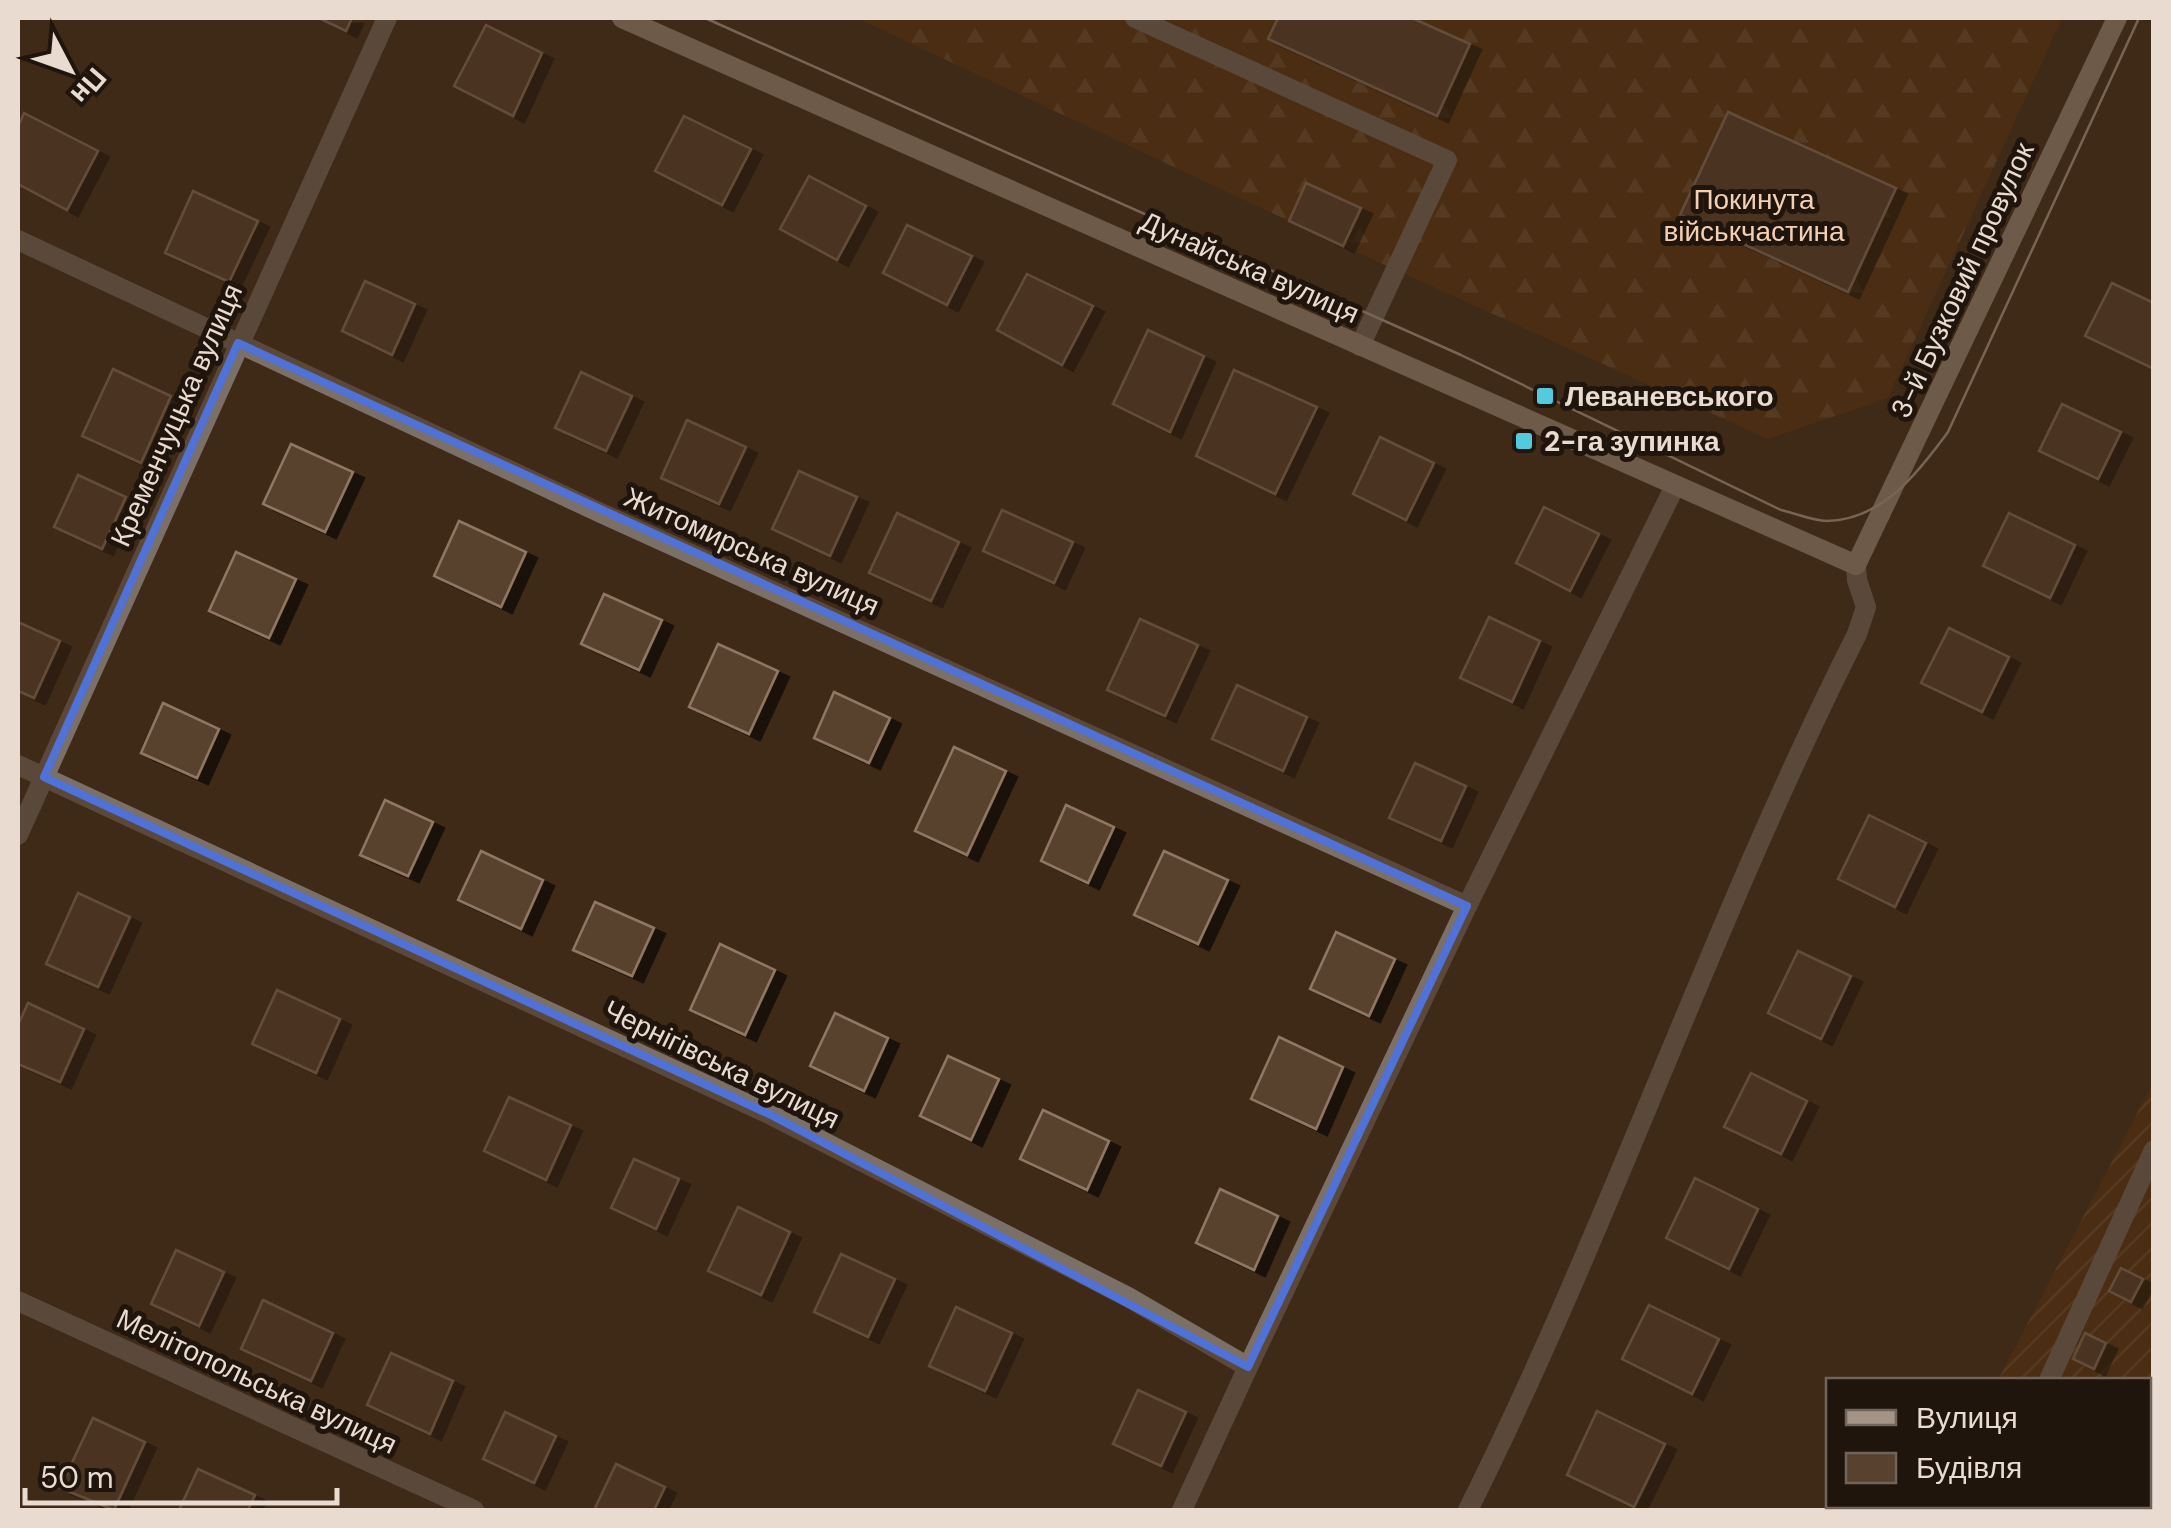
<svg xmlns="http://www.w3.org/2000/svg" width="2171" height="1528" viewBox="0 0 2171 1528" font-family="'DM Sans',sans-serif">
<defs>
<pattern id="forest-firs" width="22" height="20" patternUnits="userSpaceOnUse" patternTransform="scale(2.5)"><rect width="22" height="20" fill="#57310c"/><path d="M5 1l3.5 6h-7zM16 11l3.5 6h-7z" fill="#6f4e2e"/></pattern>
<pattern id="garden-furrows" width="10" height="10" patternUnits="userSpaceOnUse" patternTransform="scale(2.5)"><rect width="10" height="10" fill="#57310c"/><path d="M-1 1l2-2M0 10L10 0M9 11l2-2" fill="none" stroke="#6f4e2e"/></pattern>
<filter id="shadow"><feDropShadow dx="11" dy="6" stdDeviation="0" flood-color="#0009"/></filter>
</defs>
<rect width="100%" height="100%" fill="#3f2a18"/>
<polygon fill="url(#forest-firs)" points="857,18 2062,18 1888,398 1768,439 1343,246 1360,209 1306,183 1289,221"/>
<polygon fill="url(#garden-furrows)" points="2153,1083 2153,1510 1930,1510 1932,1506 2148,1506 2148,1380 1998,1380"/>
<g fill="#58422f" stroke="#8f7763" stroke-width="2.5" filter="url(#shadow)">
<polygon points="319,18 352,18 346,31"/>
<polygon points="1278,18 1412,18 1470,44 1437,116 1268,39"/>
<polygon points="486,25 542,53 513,116 454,86"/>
<polygon points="1728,112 1896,188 1848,292 1680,215"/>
<polygon points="24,113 98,151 67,210 18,184 18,127"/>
<polygon points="684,116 751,149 722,205 655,171"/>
<polygon points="809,176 866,206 837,260 780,229"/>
<polygon points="1306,183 1361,208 1343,246 1289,221"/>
<polygon points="193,191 258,221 229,282 165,253"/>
<polygon points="907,225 972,256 947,305 883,273"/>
<polygon points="1027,274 1093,306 1062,365 997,330"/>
<polygon points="365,281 415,304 392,355 342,331"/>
<polygon points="2112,283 2154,303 2154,369 2085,336"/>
<polygon points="1148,330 1204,356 1170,432 1113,404"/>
<polygon points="113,369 171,396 141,463 82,436"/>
<polygon points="1234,370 1317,407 1275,494 1196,456"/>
<polygon points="581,372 632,396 606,451 555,428"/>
<polygon points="2062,404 2121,432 2098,479 2039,451"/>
<polygon points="687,420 746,447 719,504 661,478"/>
<polygon points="1380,437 1434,463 1406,520 1353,494"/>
<polygon points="291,444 353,472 325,532 263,504"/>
<polygon points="799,471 857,497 830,556 772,529"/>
<polygon points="78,475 126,497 102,549 54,527"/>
<polygon points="1544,507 1599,534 1570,591 1516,563"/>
<polygon points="1002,510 1073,542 1054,583 983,551"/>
<polygon points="897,513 959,542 931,601 869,573"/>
<polygon points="2009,513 2075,545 2050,598 1983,566"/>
<polygon points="459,521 526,552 501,607 434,576"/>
<polygon points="236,552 296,579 269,638 209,611"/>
<polygon points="604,594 662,620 639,670 581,644"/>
<polygon points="1489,617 1540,641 1512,702 1460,678"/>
<polygon points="1140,619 1198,645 1165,716 1107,690"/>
<polygon points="18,622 60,641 34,698 18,691"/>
<polygon points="1949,628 2009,657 1982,712 1921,683"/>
<polygon points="718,644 778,671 749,734 689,707"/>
<polygon points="1237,685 1307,717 1283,771 1212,739"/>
<polygon points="834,692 890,718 869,763 814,738"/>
<polygon points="163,703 219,729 197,778 141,753"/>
<polygon points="954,747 1006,771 967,855 915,831"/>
<polygon points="1415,763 1466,786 1441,841 1389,818"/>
<polygon points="385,800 433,822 408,876 360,855"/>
<polygon points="1066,805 1114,827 1088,883 1041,861"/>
<polygon points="1869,815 1926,843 1895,907 1838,879"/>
<polygon points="481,851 543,880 521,929 458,900"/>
<polygon points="1164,851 1228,880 1198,944 1134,915"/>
<polygon points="78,893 130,917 98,987 46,964"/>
<polygon points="595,902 654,928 632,976 573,950"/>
<polygon points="1336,932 1395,959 1369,1016 1310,989"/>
<polygon points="720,944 775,970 745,1035 690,1010"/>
<polygon points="1798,951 1851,976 1821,1039 1768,1013"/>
<polygon points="277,990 340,1019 316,1073 252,1044"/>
<polygon points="28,1003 84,1029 60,1082 18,1064 18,1025"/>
<polygon points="835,1013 888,1038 864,1091 810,1066"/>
<polygon points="1279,1037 1343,1067 1316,1129 1251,1099"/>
<polygon points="948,1056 999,1079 971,1140 920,1116"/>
<polygon points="1751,1073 1807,1101 1781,1154 1724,1127"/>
<polygon points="509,1097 571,1125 546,1180 484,1151"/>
<polygon points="1043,1110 1109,1141 1087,1190 1020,1159"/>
<polygon points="634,1159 679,1179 656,1229 611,1208"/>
<polygon points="1695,1178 1758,1209 1729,1269 1666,1238"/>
<polygon points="1220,1189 1278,1216 1254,1270 1196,1243"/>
<polygon points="738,1207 790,1232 761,1295 708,1271"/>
<polygon points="176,1250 224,1272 199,1326 151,1304"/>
<polygon points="841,1254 895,1279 868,1337 814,1312"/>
<polygon points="2121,1268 2143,1279 2131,1302 2109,1291"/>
<polygon points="263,1300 333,1333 311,1381 241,1349"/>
<polygon points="1649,1305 1719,1339 1692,1394 1622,1359"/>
<polygon points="956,1307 1012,1333 985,1391 929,1366"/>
<polygon points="2085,1333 2106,1343 2094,1369 2073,1359"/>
<polygon points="391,1353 453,1381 430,1434 367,1405"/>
<polygon points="1138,1390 1186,1412 1161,1466 1113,1444"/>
<polygon points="1597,1411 1665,1444 1634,1507 1567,1475"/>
<polygon points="505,1412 556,1436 534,1483 483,1459"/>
<polygon points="93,1418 145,1442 114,1510 60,1488"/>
<polygon points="616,1464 665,1487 654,1510 594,1510"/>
<polygon points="198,1469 255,1495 248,1510 179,1510"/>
</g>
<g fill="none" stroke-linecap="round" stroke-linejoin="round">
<g stroke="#7b7067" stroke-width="20">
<polyline points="1135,18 1447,160 1360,346"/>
<polyline points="2049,1380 2154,1150"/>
<polyline points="1985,1510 1988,1506"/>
</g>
<g stroke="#7b7067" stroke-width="20">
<polyline points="18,240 603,514 1467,906"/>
<polyline points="18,765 771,1115 1128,1297 1248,1367 1182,1510"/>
<polyline points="18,835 387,18"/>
<polyline points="18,1301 474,1510"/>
<polyline points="1248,1367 1467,906 1675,486"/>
<path d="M1468,1510C1611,1224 1713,919 1857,634L1866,607L1857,580L1856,565"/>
</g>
<polyline stroke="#a59486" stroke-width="20" points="622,18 1856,565 2117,18"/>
<path stroke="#bbab9e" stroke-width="2.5" d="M705,18L1461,355L1781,510C1795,513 1813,521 1827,521C1882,520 1918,473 1948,432L2139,18"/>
</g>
<path d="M0 0H2171V1528H0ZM238,343L1467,906L1248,1367L771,1115L44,777Z" fill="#3f2a18" fill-opacity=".55" fill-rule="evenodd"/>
<path fill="none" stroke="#5071d6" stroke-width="8" stroke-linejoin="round" d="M238,343L1467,906L1248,1367L771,1115L44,777Z"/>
<g fill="#54cade" stroke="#1f150d" stroke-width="4">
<rect x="1535" y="386" width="20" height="20" rx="5"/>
<rect x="1514" y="431" width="20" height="20" rx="5"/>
</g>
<g text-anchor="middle" stroke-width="10" stroke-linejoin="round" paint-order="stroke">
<g font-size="28" fill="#f4cfb1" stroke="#1f150d">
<text x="1754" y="209">Покинута<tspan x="1754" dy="32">військчастина</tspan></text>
</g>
<g font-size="28" fill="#e9dbd0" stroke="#1f150d">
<text transform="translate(1250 267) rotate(24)" y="10">Дунайська вулиця</text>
<text transform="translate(1962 280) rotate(-65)" y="10">3-й Бузковий провулок</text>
<text transform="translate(176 415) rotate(-66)" y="10">Кременчуцька вулиця</text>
<text transform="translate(752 551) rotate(24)" y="10">Житомирська вулиця</text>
<text transform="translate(722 1064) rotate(26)" y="10">Чернігівська вулиця</text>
<text transform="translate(257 1381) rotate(25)" y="10">Мелітопольська вулиця</text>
</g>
<g font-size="28" font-weight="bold" fill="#e9dbd0" stroke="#1f150d" text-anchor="start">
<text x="1565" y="406">Леваневського</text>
<text x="1544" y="451">2-га зупинка</text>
</g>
</g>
<rect width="2171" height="1528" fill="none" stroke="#e9dbd0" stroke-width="40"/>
<rect x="1826" y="1378" width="325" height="130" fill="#1f150d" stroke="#70645b" stroke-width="2.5"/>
<rect x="1846" y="1410" width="50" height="15" fill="#a59486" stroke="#70645b" stroke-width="2.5"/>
<text x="1916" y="1428" font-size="30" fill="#e9dbd0">Вулиця</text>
<rect x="1846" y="1453" width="50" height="30" fill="#58422f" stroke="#70645b" stroke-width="2.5"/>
<text x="1916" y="1478" font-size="30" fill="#e9dbd0">Будівля</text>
<g transform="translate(70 70) rotate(131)" stroke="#1f150d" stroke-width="8" paint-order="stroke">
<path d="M0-8L18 38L0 25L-18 38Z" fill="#e9dbd0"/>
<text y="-15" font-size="28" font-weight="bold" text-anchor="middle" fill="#e9dbd0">Пн</text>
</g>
<path d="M25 1488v15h312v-15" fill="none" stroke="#e9dbd0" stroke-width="5"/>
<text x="40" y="1488" font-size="30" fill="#e9dbd0" stroke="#1f150d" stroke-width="8" paint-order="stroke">50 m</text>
</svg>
